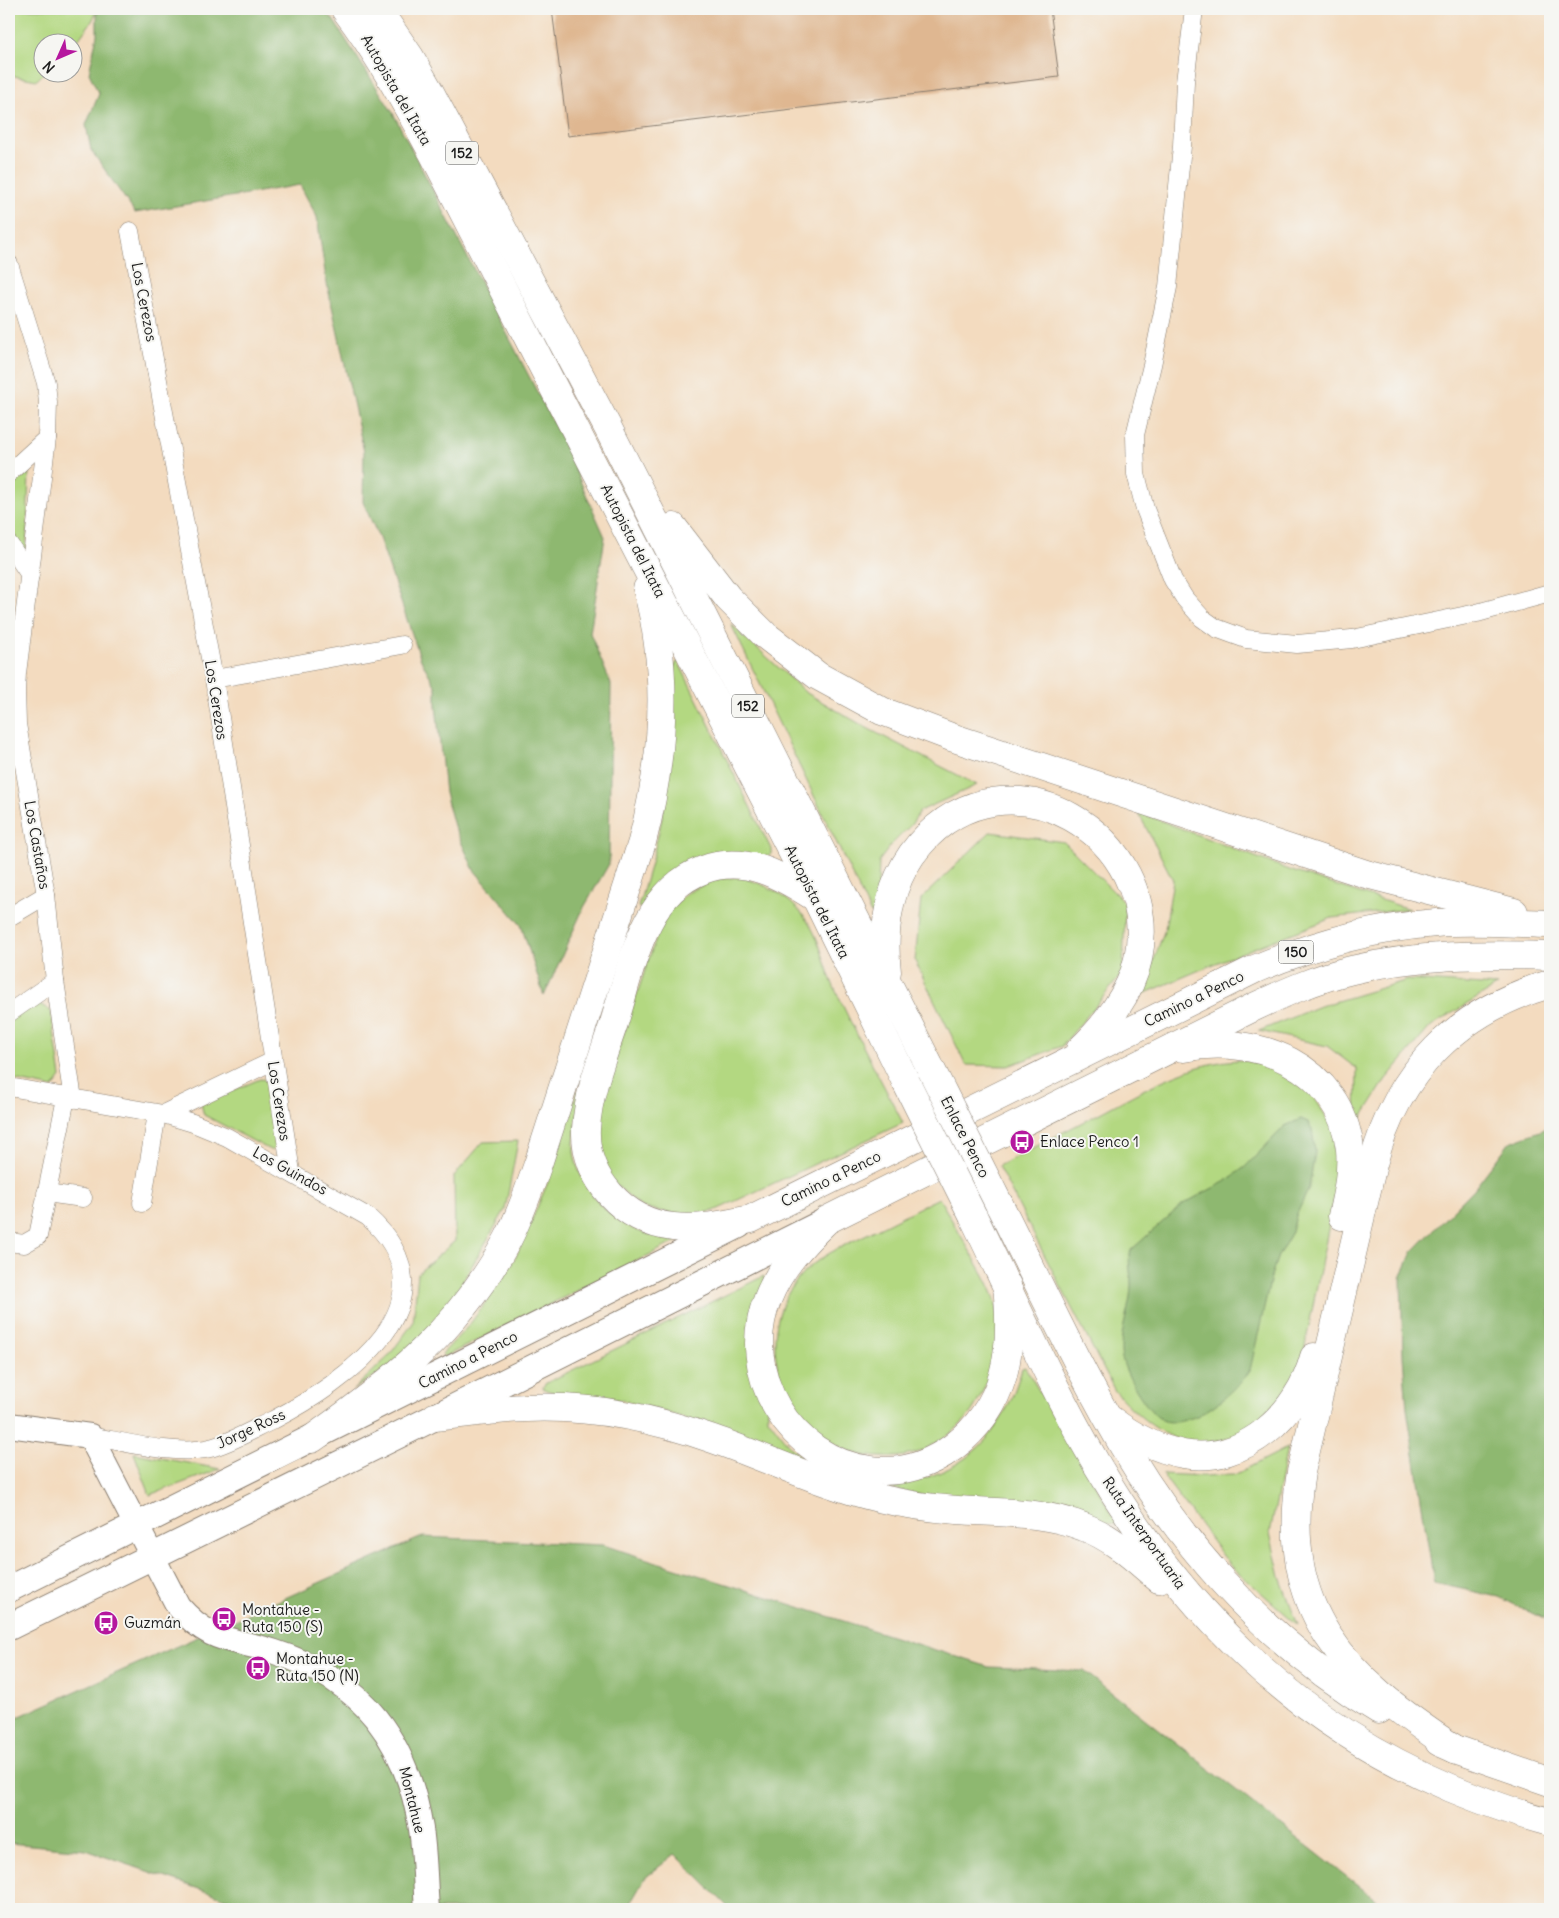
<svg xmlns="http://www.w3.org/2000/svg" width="1559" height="1918" viewBox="0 0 1559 1918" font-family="Delius,sans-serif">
<rect width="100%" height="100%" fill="#f6f6f2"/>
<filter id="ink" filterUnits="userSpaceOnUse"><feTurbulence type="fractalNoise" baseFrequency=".02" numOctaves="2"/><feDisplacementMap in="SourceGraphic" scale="10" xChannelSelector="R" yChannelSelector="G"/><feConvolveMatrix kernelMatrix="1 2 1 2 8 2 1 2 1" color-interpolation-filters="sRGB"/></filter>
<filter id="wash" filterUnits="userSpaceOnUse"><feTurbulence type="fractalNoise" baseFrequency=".0096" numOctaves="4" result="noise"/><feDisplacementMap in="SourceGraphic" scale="20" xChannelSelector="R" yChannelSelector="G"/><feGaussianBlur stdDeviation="1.12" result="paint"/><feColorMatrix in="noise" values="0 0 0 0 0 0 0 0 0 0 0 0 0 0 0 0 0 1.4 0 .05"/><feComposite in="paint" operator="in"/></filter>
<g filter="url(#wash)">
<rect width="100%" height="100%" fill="#f3dbbf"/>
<g fill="#b3d881" stroke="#687a4e">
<polygon points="9,9 98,9 92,21 73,47 72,42 42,42 42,72 44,73 37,80 9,75"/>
<polygon points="29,472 26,559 9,530 9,489"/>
<polygon points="731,624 805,692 867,728 977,785 920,811 911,825 892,844 879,861 877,912 871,914"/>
<path d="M678,661L771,849V854L643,909L638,907C654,856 668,803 672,749C674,723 672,695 672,669Z"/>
<polygon points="1138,812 1292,871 1409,909 1332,918 1228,958 1141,995 1165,929 1173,880"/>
<polygon points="990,832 1064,842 1125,903 1123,973 1062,1046 1008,1066 966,1065 915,961 921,899"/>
<path d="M741,877C766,885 784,893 802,914C820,935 823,962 834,987C855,1033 880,1078 903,1123L714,1211L684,1216L641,1207L605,1175L595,1127L621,1041L656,938L668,912L685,894L715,879Z"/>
<polygon points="1408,980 1497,986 1431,1026 1386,1079 1356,1127 1357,1069 1327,1046 1259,1031 1317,1007"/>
<polygon points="36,1002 51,1011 61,1077 53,1088 9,1079 9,1021"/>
<path d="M1242,1060L1265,1065L1286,1074L1307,1090L1316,1100L1332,1126L1337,1142L1339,1174L1303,1356C1298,1370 1281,1402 1270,1412C1264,1418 1239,1435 1231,1437C1222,1441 1207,1443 1197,1443C1167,1443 1133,1412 1115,1391L998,1166C1032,1148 1066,1131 1100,1113C1143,1090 1191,1061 1242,1060Z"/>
<polygon points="260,1079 270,1080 277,1145 272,1151 204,1115 201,1104"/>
<path d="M577,1091L581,1093C579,1109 573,1136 574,1151C578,1187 610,1221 643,1233C655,1237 669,1237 681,1239L444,1357L442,1354L470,1324L506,1274L518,1252L548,1182Z"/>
<polygon points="518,1141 505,1210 441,1318 402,1358 353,1390 388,1357 413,1323 418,1273 455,1241 454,1176 483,1142"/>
<path d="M939,1198C950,1216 960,1235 971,1253C980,1268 990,1284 995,1300C999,1314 1001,1342 997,1356C994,1367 988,1378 984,1388C974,1413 960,1429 936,1443C931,1446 925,1450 919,1452C903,1458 885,1458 868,1456C788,1442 745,1341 799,1278C816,1257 842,1247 865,1235C889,1223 914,1210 939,1198Z"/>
<path d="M764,1276L768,1418L787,1443L806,1462C746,1441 687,1416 625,1401C602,1395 559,1398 542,1388L546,1383Z"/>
<path d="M1025,1367L1119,1525L1038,1507L955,1503L872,1484C886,1483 904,1484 918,1480C977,1464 1006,1425 1022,1368Z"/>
<polygon points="1287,1448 1270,1533 1280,1577 1298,1625 1230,1565 1162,1474 1202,1476 1234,1475"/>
<polygon points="134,1453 220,1469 150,1495"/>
</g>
<g fill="#8eb86f" stroke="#556a46">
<polygon points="97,9 320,9 332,18 393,113 562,440 605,537 590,633 611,684 609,864 583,909 544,996 521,925 474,870 454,826 445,793 436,705 436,687 421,660 379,538 363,502 364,452 326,279 317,217 300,185 135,213 91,150 86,125 99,94 89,73 97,35"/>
<path d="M1301,1119L1308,1122L1312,1129L1315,1152L1309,1188L1296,1216L1292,1232L1278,1256L1272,1273L1250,1370C1240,1387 1216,1406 1199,1415C1188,1420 1173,1425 1162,1420C1146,1411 1122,1370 1121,1352C1120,1329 1131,1307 1131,1284C1131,1271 1127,1262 1131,1250L1183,1204L1226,1181L1245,1167L1285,1126Z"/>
<polygon points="1550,1125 1550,1622 1499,1597 1434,1583 1407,1409 1403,1356 1401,1278 1412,1252 1474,1189 1510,1142 1540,1131"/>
<polygon points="422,1537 603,1545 989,1667 1084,1671 1388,1909 730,1909 675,1854 645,1878 627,1909 257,1909 86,1850 9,1843 9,1721"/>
</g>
<g id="blocks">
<polygon fill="#dfb791" points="552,9 1050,9 1059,77 568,136"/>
</g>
</g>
<g filter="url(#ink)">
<use href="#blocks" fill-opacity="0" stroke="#887c6e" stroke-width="1"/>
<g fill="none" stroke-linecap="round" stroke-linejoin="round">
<defs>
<g id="street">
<polyline points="1194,9 1185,82 1182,146 1168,287 1152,365 1135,435 1136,474 1145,509 1173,580 1185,599 1202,618 1216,628 1246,639 1297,644 1352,639 1477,613 1550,593"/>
<polyline points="130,231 214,679 291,1172"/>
<polyline points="9,264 46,383 48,402 47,438 17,673 16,690 17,724 46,895 55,981 73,1099"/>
<polyline points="9,473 47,438"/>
<polyline points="9,544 30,575"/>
<polyline points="214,679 402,645"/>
<polyline points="9,917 46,895"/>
<polyline points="9,1013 55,981"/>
<path d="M9,1087L163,1114L193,1123L227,1137L368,1217C462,1301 345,1383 273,1420C252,1430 232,1442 210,1448C176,1456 125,1442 90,1436"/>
<polyline points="163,1114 273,1061"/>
<polyline points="46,1193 83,1198"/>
<polyline points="142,1203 157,1114"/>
<polyline points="9,1242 24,1244 38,1236 66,1098"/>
</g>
<path id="secondary" d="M9,1425L90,1436L178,1606C211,1644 232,1638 275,1652C363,1680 407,1741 421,1829C425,1856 425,1883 427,1909"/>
<g id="primary">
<polyline points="9,1589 739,1225"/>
<polyline points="9,1627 435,1417 822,1223"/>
</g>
<g id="highway">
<path d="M345,9C379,54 406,104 433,153L816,898L906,1082"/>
<polyline points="377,9 410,57 430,92 608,428 931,1069"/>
<polyline points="673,527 728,598 765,635 818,676 882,711 951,737 1366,874 1514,912"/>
<path d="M816,898C782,876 745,854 703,870C643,892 631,969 614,1023C602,1058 588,1093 586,1129C584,1178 624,1222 673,1227C699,1230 726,1224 751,1219L1255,969C1314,944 1372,928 1436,923C1474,920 1512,923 1550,924"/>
<path d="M887,972C882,926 889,880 920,844C1008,742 1163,836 1138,959C1131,993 1104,1028 1080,1050"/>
<path d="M1183,1048C1257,1033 1340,1066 1350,1149C1352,1172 1347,1194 1342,1216"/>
<path d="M999,1204C1035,1275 1068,1348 1107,1417C1172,1536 1262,1641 1379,1710"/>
<path d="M973,1216C1013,1298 1050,1384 1096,1463C1181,1609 1294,1722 1451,1788C1483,1801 1516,1814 1550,1822"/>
<path d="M1007,1285C1010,1314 1011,1346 1003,1375C987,1432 931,1478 870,1470C790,1460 737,1373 768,1298C780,1267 804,1242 827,1220L1252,1008C1284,993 1317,978 1352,970C1417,954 1484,954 1550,956"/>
<path d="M435,1417C465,1414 495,1409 526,1408C589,1405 653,1418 713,1439C767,1458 821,1484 878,1498C903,1504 930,1508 957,1510C999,1513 1044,1511 1084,1527C1114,1538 1135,1559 1159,1579"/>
<path d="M1111,1420C1132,1436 1156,1449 1183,1454C1244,1465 1299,1414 1314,1357"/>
<path d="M312,1439C394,1380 459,1330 508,1239C521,1214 530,1187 539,1161L642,842C664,758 670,673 647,589"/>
<polyline points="1439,1742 1455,1749 1550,1782"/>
<path d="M1455,1749C1345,1677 1278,1612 1301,1472L1373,1164C1397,1071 1458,1010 1550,984"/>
</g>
</defs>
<use href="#street" stroke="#887c6e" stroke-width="19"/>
<use href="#secondary" stroke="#887c6e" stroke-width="26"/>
<use href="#primary" stroke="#887c6e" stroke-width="28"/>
<use href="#highway" stroke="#887c6e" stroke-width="29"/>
<use href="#street" stroke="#fff" stroke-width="18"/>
<use href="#secondary" stroke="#fff" stroke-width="24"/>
<use href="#primary" stroke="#fff" stroke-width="26"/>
<use href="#highway" stroke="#fff" stroke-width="28"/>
<defs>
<g id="highway-bridge">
<polyline points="931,1069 999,1204"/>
<polyline points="906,1082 973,1216"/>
</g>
</defs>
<use href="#highway-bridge" stroke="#887c6e" stroke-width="29" stroke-linecap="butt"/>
<use href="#highway-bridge" stroke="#fff" stroke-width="28"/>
</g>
</g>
<defs>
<symbol id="bus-disc" viewBox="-11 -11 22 22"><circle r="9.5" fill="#b5179e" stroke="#f6f6f2"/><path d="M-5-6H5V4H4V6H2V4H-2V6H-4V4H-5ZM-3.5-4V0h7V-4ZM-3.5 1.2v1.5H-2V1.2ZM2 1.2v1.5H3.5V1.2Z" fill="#fff"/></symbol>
</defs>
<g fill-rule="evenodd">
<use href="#bus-disc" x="1008" y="1128" width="28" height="28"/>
<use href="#bus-disc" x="210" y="1605" width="28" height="28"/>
<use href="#bus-disc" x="92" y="1609" width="28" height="28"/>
<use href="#bus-disc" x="244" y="1654" width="28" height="28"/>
</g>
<g text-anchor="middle" stroke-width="4" stroke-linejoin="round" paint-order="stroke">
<g fill="#f6f6f2" stroke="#5d5d5c" stroke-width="1">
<rect x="446" y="141.5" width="32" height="23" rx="4"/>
<rect x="732" y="694.5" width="32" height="23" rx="4"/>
<rect x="1278.5" y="940.5" width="35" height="23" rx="4"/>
</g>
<g font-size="14" font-weight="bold" fill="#1c1c1c">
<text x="462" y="158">152</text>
<text x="748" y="711">152</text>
<text x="1296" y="957">150</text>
</g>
<g font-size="15" fill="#1c1c1c" stroke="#f6f6f2">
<text transform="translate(396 90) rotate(60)" y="5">Autopista del Itata</text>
<text transform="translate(144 302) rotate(79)" y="5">Los Cerezos</text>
<text transform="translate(633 541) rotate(63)" y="5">Autopista del Itata</text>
<text transform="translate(216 700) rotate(81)" y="5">Los Cerezos</text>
<text transform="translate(37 845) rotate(80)" y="5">Los Castaños</text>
<text transform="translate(817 902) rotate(63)" y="5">Autopista del Itata</text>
<text transform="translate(1194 999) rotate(-26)" y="5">Camino a Penco</text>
<text transform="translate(279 1101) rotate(81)" y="5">Los Cerezos</text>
<text transform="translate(965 1137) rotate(63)" y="5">Enlace Penco</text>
<text transform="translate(290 1171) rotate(29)" y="5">Los Guindos</text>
<text transform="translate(831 1179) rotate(-26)" y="5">Camino a Penco</text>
<text transform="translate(468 1360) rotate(-27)" y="5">Camino a Penco</text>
<text transform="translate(251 1429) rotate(-25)" y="5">Jorge Ross</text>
<text transform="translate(1144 1533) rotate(55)" y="5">Ruta Interportuaria</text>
<text transform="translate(412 1800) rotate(76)" y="5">Montahue</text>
</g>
<g font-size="15" fill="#1c1c1c" stroke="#f6f6f2" text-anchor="start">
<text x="1040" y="1147">Enlace Penco 1</text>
<text x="242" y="1615">Montahue -<tspan x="242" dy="17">Ruta 150 (S)</tspan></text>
<text x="124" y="1628">Guzmán</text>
<text x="276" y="1664">Montahue -<tspan x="276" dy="17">Ruta 150 (N)</tspan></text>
</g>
</g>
<rect width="1559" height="1918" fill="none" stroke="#f6f6f2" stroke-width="30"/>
<g transform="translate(58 58) rotate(225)"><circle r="24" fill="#f6f6f2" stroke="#9f9f9c"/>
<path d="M0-4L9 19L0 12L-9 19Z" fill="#b5179e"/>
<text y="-8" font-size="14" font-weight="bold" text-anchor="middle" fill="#1c1c1c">N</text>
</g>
</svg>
